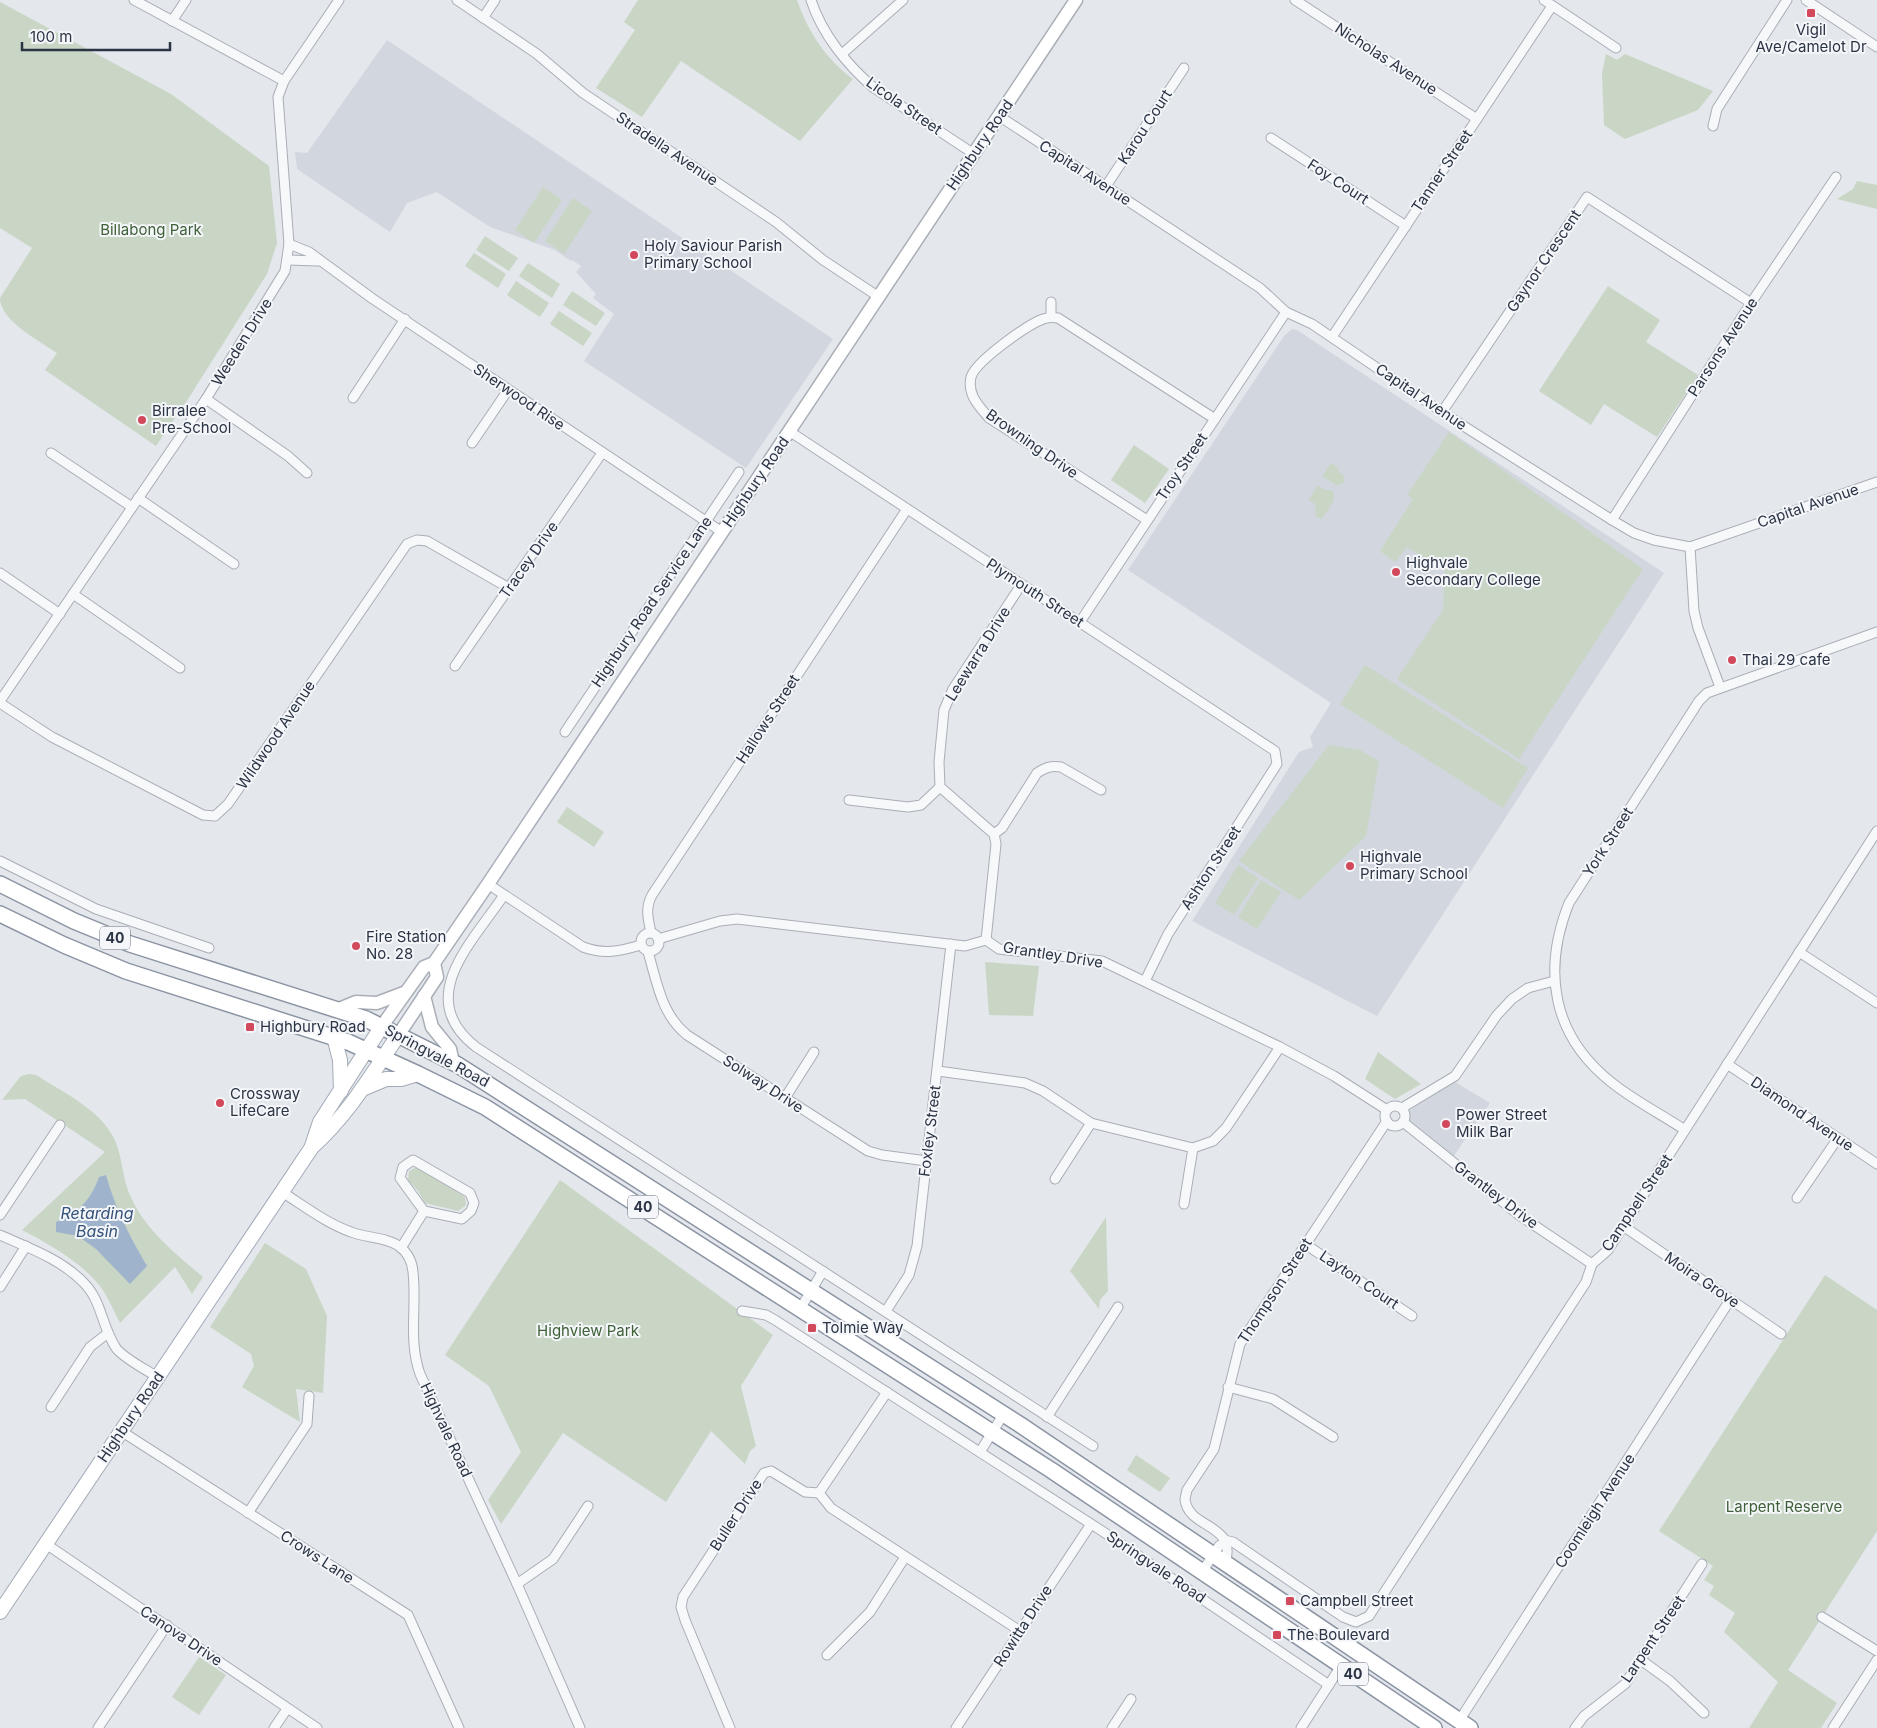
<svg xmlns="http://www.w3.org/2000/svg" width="1877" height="1728" viewBox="0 0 1877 1728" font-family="Inter,sans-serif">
<rect width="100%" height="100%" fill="#e4e7ec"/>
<g fill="#d2d6de">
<polygon points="387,40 833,339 746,468 584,361 614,314 593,298 596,294 576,272 581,266 572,260 571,261 555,250 490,227 437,192 407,203 390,232 297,169 295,152 307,153"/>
<polygon points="1292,329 1297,330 1664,573 1377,1016 1192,921 1299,752 1313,747 1310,737 1331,703 1128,570 1284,336"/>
<polygon points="1455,1082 1490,1103 1453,1157 1405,1117 1412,1109"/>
</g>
<g fill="#c9d6c5">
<path d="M638,0H797C808,32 826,59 853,79L800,141L681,61L642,117L596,88L635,30L624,22Z"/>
<path d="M0,2L171,94L269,166L277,243L267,274L190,396L156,446L45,370L57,353C40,341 0,321 0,298L32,248L0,228Z"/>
<polygon points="1606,54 1617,60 1625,54 1713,91 1698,110 1625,139 1604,125 1602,73"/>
<polygon points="1857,181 1877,185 1877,209 1837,199 1853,189"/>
<polygon points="543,187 562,200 534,243 515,230"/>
<polygon points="573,198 592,211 564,254 545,241"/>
<polygon points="485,236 518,258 509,271 476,250"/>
<polygon points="474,253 506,274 498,288 465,266"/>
<polygon points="528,263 560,284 552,298 519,276"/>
<polygon points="516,281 549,303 540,317 507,295"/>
<polygon points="1608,286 1660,320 1646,342 1698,375 1657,437 1604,404 1591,425 1539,391"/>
<polygon points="572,291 605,313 596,326 563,305"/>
<polygon points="559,311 592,333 583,346 550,324"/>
<polygon points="1449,432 1643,569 1519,759 1397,679 1443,610 1445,571 1407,547 1395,562 1380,551 1413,499 1407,495"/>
<polygon points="1134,445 1169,469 1145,503 1111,480"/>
<polygon points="1331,463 1339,468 1338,471 1345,477 1343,484 1336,485 1322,476"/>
<polygon points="1318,485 1325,490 1332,490 1334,494 1333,502 1322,519 1316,516 1315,504 1309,500"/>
<polygon points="1365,665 1528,768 1503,808 1340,704"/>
<polygon points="1329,745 1360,750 1379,761 1366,836 1299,900 1239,861"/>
<polygon points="567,807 604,832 594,847 557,822"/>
<polygon points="1238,865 1258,878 1234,915 1215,903"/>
<polygon points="1261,880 1281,892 1257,929 1238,917"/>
<polygon points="985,962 1039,966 1033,1016 989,1015"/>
<polygon points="1378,1052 1421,1084 1395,1099 1365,1079"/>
<path d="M29,1074L36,1075C61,1091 95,1107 111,1133C123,1152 121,1175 130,1195C144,1229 176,1254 203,1277L192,1294L175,1267L120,1323C114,1311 108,1297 100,1286C81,1262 49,1244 22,1230L105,1152L25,1099L2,1100L21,1076Z"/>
<polygon points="417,1167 465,1197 466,1205 458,1211 425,1203 418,1191 408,1180 409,1171"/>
<polygon points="560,1180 773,1335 741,1386 756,1446 750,1451 745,1464 711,1431 666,1502 563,1433 501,1524 488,1500 521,1452 489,1386 445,1355"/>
<polygon points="1106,1217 1108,1291 1100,1300 1099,1309 1070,1271"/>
<polygon points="265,1243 306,1269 327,1316 323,1393 296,1389 300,1422 242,1387 254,1366 251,1354 210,1327"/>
<polygon points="1825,1275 1877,1310 1877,1531 1788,1670 1837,1703 1821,1728 1749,1728 1778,1682 1724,1632 1735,1613 1709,1595 1714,1586 1704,1580 1713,1566 1659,1531"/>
<polygon points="1136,1455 1170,1478 1160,1492 1127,1470"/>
<polygon points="199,1657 226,1675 199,1715 172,1697"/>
</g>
<path fill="#9fb4cc" d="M106,1175C115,1208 130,1237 147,1266L130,1284L96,1249L78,1236L56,1232V1222C78,1213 91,1200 99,1177Z"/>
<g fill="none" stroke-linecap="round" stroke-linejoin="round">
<defs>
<g id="minor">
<polyline points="134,0 284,81"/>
<polyline points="457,0 537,54 583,93 776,222 823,260 879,297"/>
<path d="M811,0C822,34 847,65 874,88L974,154"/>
<polyline points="1295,0 1477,119"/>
<polyline points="1544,0 1616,48"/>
<polyline points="1806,0 1877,47"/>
<polyline points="483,18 495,0"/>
<polyline points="172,21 186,0"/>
<polyline points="842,54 903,0"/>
<polyline points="999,116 1260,288 1286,312 1312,324 1451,418 1612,520 1634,533 1654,540 1690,547 1877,482"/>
<polyline points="1713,126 1717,109 1787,0"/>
<polyline points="1271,138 1406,226"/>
<polyline points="1106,186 1184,68"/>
<polyline points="289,244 309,252 373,299 722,532"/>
<polyline points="288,260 318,261"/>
<polyline points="1051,302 1051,317"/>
<polyline points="1332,337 1552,6"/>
<polyline points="353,398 405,319"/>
<polyline points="206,399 288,456 307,473"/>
<polyline points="1442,412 1587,197 1751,303"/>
<polyline points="789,431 1275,751 1277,764 1168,934 1145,981"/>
<polyline points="472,443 508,390"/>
<polyline points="51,453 132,507"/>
<polyline points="138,498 234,564"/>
<path d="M1147,520L989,418C979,406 967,395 971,377C976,361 1027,325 1043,319C1049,317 1053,317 1058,318L1215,419"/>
<polyline points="1612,520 1751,303 1836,177"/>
<polyline points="1690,547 1694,611 1698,628 1720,687"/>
<polyline points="0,573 60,614"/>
<polyline points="73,594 180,668"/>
<polyline points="1080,622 1286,312"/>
<polyline points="455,666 602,453"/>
<polyline points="0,701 206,399 285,271 289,244 278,97 284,81 339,0"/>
<polyline points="0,703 52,737 203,815 215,816 228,804 407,544 417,540 427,541 509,588"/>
<polyline points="565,732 739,472"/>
<polyline points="849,800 908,807 921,805 940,787"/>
<path d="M994,834L1002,828L1037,773C1045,768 1051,765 1061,767L1101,790"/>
<polyline points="0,861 96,909 209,948"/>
<path d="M488,884L583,947C604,955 620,951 641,945"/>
<path d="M504,895C472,943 413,998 476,1047L1093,1446"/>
<path d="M651,933C648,918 645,908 652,895L907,509"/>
<circle cx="650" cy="942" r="9"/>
<polyline points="658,939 720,921 737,919 965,946 986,940 999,949 1102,961 1280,1047 1334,1076 1387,1110"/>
<polyline points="986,940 996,844 994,834 940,787 939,762 944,710 953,689 1021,585"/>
<path d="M648,952C657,982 661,1014 687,1035L868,1151L882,1155L927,1161"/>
<polyline points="1799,952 1877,1003"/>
<polyline points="1727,1064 1877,1164"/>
<polyline points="938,1071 1025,1083 1043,1091 1091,1123 1193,1148 1213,1141 1226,1128 1280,1047"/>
<polyline points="785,1098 814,1052"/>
<circle cx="1395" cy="1116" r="10"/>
<polyline points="1402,1108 1455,1076 1497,1015 1512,999 1528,988 1554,981"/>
<polyline points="1403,1122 1519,1215 1592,1264"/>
<path d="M1685,1130C1661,1114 1633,1100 1611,1082C1552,1035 1542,971 1569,903L1699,701L1707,693L1877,632"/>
<polygon points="413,1160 470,1193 474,1203 471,1211 462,1219 424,1211 400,1178 403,1167"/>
<polyline points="1055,1179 1091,1123"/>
<path d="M282,1192C304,1206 326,1223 351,1232C366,1238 386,1237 399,1246C407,1252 412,1261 413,1272C417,1307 408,1340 420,1374L517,1584L580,1728"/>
<polyline points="1797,1198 1838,1138"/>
<polyline points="1184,1204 1193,1148"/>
<polyline points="0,1215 60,1125"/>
<polyline points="1623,1226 1781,1334"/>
<path d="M0,1235C29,1248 61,1259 84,1283C102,1301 102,1328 116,1348C123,1358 147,1370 157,1377"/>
<polyline points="1305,1244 1412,1316"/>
<polyline points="401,1248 424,1211"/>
<polyline points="0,1287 26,1246"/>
<polyline points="800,1309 823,1271"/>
<polyline points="742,1311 766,1315 775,1320 1102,1531 1329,1685"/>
<polyline points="886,1311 909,1275 917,1246 951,944"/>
<polyline points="1228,1387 1273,1399 1333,1437"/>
<polyline points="51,1407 90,1347 108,1333"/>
<polyline points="1047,1417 1118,1307"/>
<polyline points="121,1431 408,1615 459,1728"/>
<polyline points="980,1452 1003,1415"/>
<polyline points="819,1493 831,1508 1020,1631"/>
<polyline points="819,1493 887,1392"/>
<polyline points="248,1513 307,1424 309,1396"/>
<polyline points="1224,1540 1233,1542 1343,1617 1356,1622 1369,1616 1586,1282 1592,1264 1608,1250 1877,831"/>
<polyline points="46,1544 317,1728"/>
<path d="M1225,1564C1238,1522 1188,1530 1185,1499L1187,1490L1214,1449L1240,1344L1387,1121"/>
<polyline points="1202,1572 1219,1546 1225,1542"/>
<polyline points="517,1584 553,1559 588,1506"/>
<polyline points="1822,1617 1877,1651"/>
<polyline points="827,1655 870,1612 905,1557"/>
<polyline points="1641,1660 1670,1681 1704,1713"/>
<polyline points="1459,1721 1730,1300"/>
<polyline points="98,1728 167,1625"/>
<polyline points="274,1728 287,1709"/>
<polyline points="730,1728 685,1620 681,1607 683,1597 764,1473 771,1471 805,1492 819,1493"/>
<polyline points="956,1728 1091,1524"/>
<polyline points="1112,1728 1131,1699"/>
<polyline points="1301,1728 1341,1666"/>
<polyline points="1575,1728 1584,1716 1625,1684 1702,1564"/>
<polyline points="1833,1728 1877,1660"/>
</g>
<g id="secondary">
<polyline points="424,996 432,1027 450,1049 453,1062"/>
<polyline points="339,1009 356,1002 377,1003 406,992"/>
<polyline points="382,1026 424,967 434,963 488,884 1076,0"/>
<polyline points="399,1034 437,977 434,963"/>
</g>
<g id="primary">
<polyline points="334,1037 340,1060 341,1091"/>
<polyline points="362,1089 386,1079 401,1079 418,1074"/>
<polyline points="312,1146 320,1122 382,1026"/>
<path d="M0,1612L312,1147C348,1115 372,1074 399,1034"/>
</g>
<g id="trunk">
<polyline points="0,884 74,921 130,944 366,1019 458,1065 1019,1424 1470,1728"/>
<polyline points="0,914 64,945 126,971 348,1042 418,1074 485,1107 1051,1470 1434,1728"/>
</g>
</defs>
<use href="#minor" stroke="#a9aeb7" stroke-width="11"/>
<use href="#secondary" stroke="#a9aeb7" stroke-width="15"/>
<use href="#primary" stroke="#a3abb8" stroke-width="16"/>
<use href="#trunk" stroke="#8b94a3" stroke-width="18"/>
<use href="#minor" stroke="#f7f8fa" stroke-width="9"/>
<use href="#secondary" stroke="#fff" stroke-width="12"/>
<use href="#primary" stroke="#fff" stroke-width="14"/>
<use href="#trunk" stroke="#fff" stroke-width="15"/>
</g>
<g fill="#d1495b" stroke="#f4f6f9" stroke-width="2">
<rect x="1806" y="8" width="10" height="10" rx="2.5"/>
<circle cx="634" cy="255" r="5"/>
<circle cx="142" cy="420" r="5"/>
<circle cx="1396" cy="572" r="5"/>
<circle cx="1732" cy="660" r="5"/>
<circle cx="1350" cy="866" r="5"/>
<circle cx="356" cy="946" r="5"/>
<rect x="245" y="1022" width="10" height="10" rx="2.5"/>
<circle cx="220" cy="1103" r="5"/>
<circle cx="1446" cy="1124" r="5"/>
<rect x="807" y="1323" width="10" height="10" rx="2.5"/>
<rect x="1285" y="1596" width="10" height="10" rx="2.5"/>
<rect x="1272" y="1630" width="10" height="10" rx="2.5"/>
</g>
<g text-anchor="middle" stroke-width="4" stroke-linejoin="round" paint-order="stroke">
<g fill="#f4f6f9" stroke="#676e7b" stroke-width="1">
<rect x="100" y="926.5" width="30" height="23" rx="4"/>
<rect x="628" y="1195.5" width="30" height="23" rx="4"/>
<rect x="1338" y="1662.5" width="30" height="23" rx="4"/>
</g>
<g font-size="14" font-weight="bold" fill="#2b3445">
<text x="115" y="943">40</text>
<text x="643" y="1212">40</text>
<text x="1353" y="1679">40</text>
</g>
<g font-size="15" fill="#2b3445" stroke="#f4f6f9" text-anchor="start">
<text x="1811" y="35" text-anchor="middle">Vigil<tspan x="1811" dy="17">Ave/Camelot Dr</tspan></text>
<text x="644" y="251">Holy Saviour Parish<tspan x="644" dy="17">Primary School</tspan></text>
<text x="152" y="416">Birralee<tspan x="152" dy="17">Pre-School</tspan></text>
<text x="1406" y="568">Highvale<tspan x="1406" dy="17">Secondary College</tspan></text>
<text x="1742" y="665">Thai 29 cafe</text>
<text x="1360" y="862">Highvale<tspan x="1360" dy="17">Primary School</tspan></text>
<text x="366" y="942">Fire Station<tspan x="366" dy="17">No. 28</tspan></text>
<text x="260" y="1032">Highbury Road</text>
<text x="230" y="1099">Crossway<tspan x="230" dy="17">LifeCare</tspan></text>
<text x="1456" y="1120">Power Street<tspan x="1456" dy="17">Milk Bar</tspan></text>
<text x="822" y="1333">Tolmie Way</text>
<text x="1300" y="1606">Campbell Street</text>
<text x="1287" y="1640">The Boulevard</text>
</g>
<g font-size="15" fill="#2b3445" stroke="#f4f6f9">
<text transform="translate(1386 59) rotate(33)" y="5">Nicholas Avenue</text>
<text transform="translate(904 106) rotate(35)" y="5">Licola Street</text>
<text transform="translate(1145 127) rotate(-57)" y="5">Karou Court</text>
<text transform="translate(980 145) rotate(-56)" y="5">Highbury Road</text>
<text transform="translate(667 149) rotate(34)" y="5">Stradella Avenue</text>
<text transform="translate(1442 171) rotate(-56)" y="5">Tanner Street</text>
<text transform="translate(1085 173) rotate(33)" y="5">Capital Avenue</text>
<text transform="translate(1338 182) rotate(33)" y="5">Foy Court</text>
<text transform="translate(1544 261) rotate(-56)" y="5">Gaynor Crescent</text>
<text transform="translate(242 342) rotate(-58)" y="5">Weeden Drive</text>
<text transform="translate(1723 347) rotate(-57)" y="5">Parsons Avenue</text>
<text transform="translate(519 397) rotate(34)" y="5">Sherwood Rise</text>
<text transform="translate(1421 397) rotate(34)" y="5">Capital Avenue</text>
<text transform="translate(1032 444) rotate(35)" y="5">Browning Drive</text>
<text transform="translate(1182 467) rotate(-56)" y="5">Troy Street</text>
<text transform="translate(756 482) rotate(-56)" y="5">Highbury Road</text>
<text transform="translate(1808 506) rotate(-19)" y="5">Capital Avenue</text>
<text transform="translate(529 560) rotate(-55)" y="5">Tracey Drive</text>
<text transform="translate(1035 593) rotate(33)" y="5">Plymouth Street</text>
<text transform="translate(652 602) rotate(-56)" y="5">Highbury Road Service Lane</text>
<text transform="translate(978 654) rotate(-58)" y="5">Leewarra Drive</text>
<text transform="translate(768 719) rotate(-57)" y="5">Hallows Street</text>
<text transform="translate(276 735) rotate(-56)" y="5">Wildwood Avenue</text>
<text transform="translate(1608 842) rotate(-57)" y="5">York Street</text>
<text transform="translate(1211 868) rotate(-57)" y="5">Ashton Street</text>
<text transform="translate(1053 955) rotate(9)" y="5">Grantley Drive</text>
<text transform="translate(437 1056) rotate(28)" y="5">Springvale Road</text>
<text transform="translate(763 1084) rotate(33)" y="5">Solway Drive</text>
<text transform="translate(1802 1114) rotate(34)" y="5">Diamond Avenue</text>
<text transform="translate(930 1131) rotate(-83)" y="5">Foxley Street</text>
<text transform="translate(1496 1195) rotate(37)" y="5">Grantley Drive</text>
<text transform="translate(1637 1203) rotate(-56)" y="5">Campbell Street</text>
<text transform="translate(1359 1280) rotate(34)" y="5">Layton Court</text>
<text transform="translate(1702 1280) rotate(34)" y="5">Moira Grove</text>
<text transform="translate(1275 1291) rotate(-57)" y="5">Thompson Street</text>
<text transform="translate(131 1417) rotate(-56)" y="5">Highbury Road</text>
<text transform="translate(446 1430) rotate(65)" y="5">Highvale Road</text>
<text transform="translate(1595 1511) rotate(-57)" y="5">Coomleigh Avenue</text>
<text transform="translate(736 1515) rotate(-57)" y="5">Buller Drive</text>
<text transform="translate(317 1557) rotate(33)" y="5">Crows Lane</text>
<text transform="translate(1156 1567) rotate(34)" y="5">Springvale Road</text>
<text transform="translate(1023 1626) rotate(-57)" y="5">Rowitta Drive</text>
<text transform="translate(181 1636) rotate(34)" y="5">Canova Drive</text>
<text transform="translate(1653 1639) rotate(-56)" y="5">Larpent Street</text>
</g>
<g font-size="15" fill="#3f6138" stroke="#f4f6f9">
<text x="151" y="235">Billabong Park</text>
<text x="588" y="1336">Highview Park</text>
<text x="1784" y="1512">Larpent Reserve</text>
</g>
<g font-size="16" font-style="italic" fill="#34527a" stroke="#f4f6f9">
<text x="97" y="1219">Retarding<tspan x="97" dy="18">Basin</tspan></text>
</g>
</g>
<path d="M22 42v8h148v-8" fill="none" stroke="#2b3445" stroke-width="2.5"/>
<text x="30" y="42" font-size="15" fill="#2b3445" stroke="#f4f6f9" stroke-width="4" paint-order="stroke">100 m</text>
</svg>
